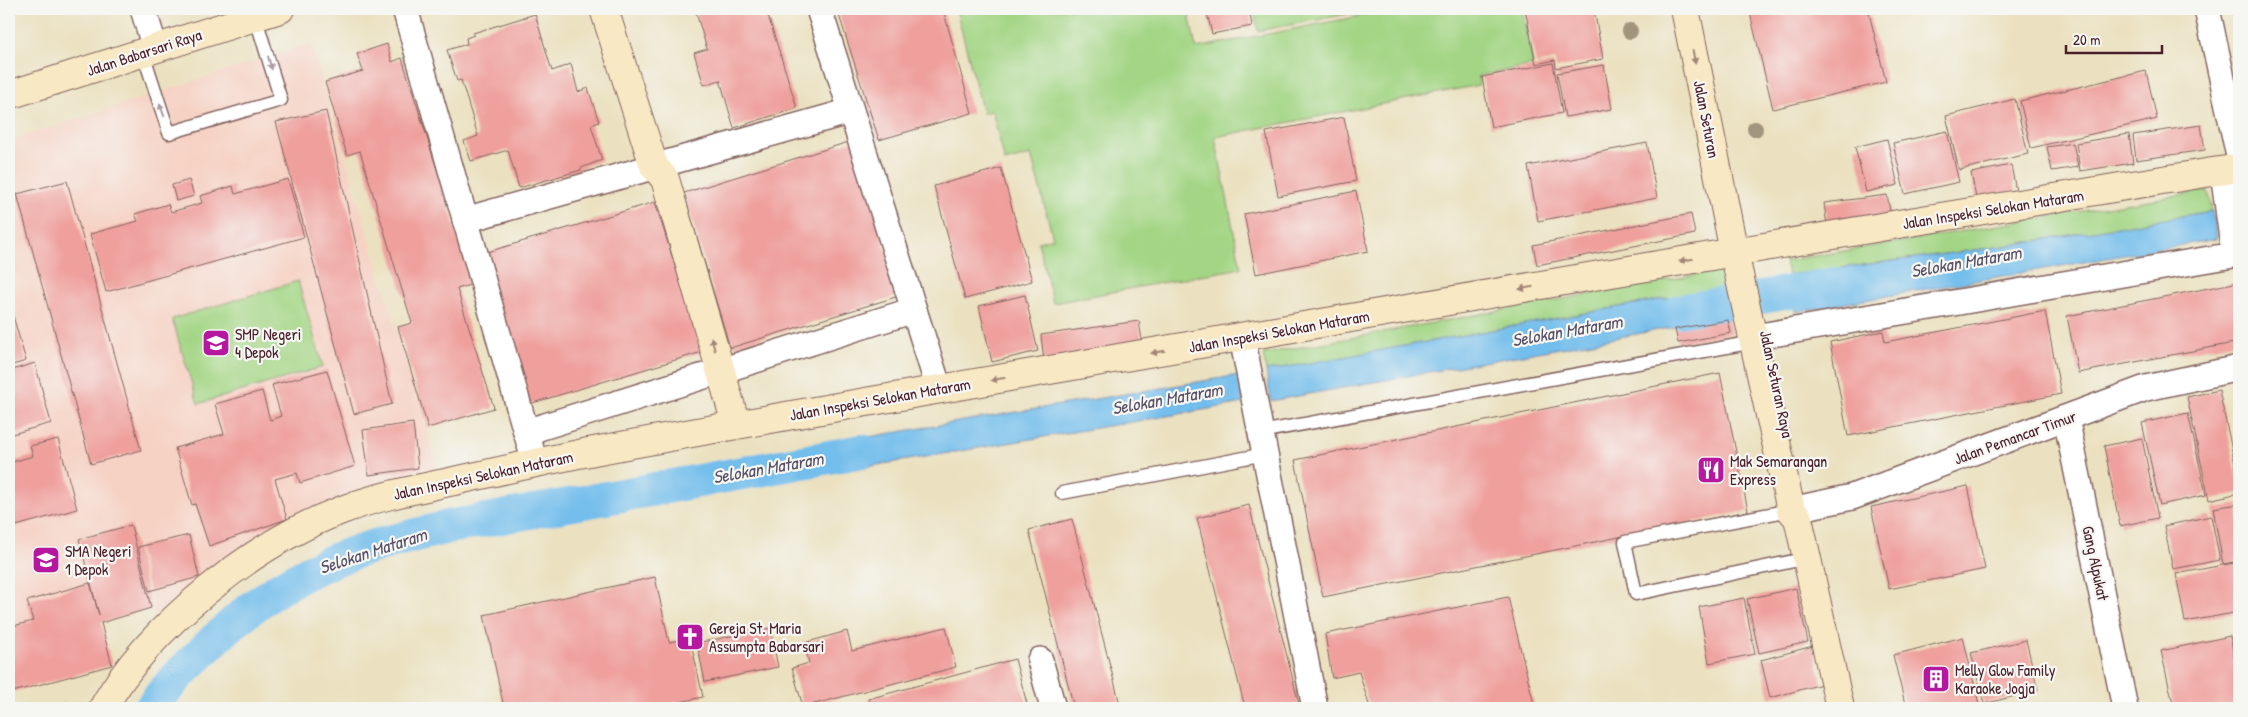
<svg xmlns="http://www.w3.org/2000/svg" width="2248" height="717" viewBox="0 0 2248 717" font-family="'Patrick Hand',sans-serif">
<rect width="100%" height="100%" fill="#f6f6f2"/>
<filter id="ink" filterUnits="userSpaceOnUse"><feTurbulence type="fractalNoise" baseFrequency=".02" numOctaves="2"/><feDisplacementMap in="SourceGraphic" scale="10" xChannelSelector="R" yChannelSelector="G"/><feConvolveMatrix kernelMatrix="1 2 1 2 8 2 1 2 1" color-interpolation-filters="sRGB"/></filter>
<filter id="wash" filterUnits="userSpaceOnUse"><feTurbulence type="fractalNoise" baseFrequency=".0096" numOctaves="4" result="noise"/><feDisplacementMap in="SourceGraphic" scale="20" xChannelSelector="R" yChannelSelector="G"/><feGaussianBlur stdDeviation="1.12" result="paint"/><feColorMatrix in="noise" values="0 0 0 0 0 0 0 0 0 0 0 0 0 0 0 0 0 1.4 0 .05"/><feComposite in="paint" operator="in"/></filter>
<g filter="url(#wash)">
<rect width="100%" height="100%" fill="#ebe1c0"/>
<polygon fill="#f6d2c4" points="311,43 438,469 363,488 311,509 266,532 228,557 155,616 132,525 78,538 112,665 9,693 9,141"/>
<g fill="#a3d584" stroke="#767a58">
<polygon points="956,9 1188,9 1196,48 1396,9 1522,9 1533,65 1478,76 1479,85 1215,137 1241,268 1053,303 1038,242 1053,238 1031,155 1005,162 992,111 983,113"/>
<polygon points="1254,9 1375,9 1258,31"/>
<polygon points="2208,190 2212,211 2005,246 1788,275 1785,261"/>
<polygon points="1721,270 1724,288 1266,371 1263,354"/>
<polygon points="298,281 323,367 198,404 172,319"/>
</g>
<g fill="#73beec" stroke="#5e6e8c">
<polygon points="2212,211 2217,239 1795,312 1788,275 2005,246"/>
<polygon points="1724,288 1729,317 1271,401 1266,371"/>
<polygon points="1239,375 1244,403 819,475 814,446"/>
</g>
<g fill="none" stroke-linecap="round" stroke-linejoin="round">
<g stroke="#73beec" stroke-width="34">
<polyline points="1680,311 1837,284"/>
<path d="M151,708C165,689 182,671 199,655C241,613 280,582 335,560C371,545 410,537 448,527L862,451"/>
</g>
</g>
<g id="blocks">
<g fill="#efa09d">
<polygon points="695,9 766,9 797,108 734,128 720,80 704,85 694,53 707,49"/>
<polygon points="837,9 943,9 972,113 879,140"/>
<polygon points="1206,9 1249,9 1252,26 1212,34"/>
<polygon points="1525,9 1594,9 1603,59 1556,68 1555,60 1536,64"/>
<polygon points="1749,9 1868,9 1886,82 1773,109"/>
<polygon points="535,14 552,71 571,64 578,92 588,88 599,122 591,125 602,160 581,168 581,170 519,188 508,150 471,161 464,141 478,136 461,80 457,81 447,50 467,44 466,38 474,35 473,33"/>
<polygon points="387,44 392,62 402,58 473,284 457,289 494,408 428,428 398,327 412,323 360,151 347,155 325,82 363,71 357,54"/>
<polygon points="1553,63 1562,113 1491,127 1482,77"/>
<polygon points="1604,65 1612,109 1565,117 1557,73"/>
<polygon points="2146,71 2157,119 2031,148 2020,101"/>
<polygon points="2015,99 2028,154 1959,170 1946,116"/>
<polygon points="326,111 392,404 354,414 276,122"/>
<polygon points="1344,117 1356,181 1278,196 1266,132"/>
<polygon points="2201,125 2205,150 2136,160 2133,135"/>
<polygon points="1947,131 1959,182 1905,194 1893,143"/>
<polygon points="2129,134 2133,163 2080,171 2076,143"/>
<polygon points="1887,139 1898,185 1866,192 1855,147"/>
<polygon points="855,140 899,296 730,348 684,193"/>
<polygon points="1647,143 1657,198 1538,221 1528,166"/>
<polygon points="2073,143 2078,167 2052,171 2047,147"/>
<polygon points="2011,165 2016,191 1976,198 1971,173"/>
<polygon points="1001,168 1032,281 965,299 934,186"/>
<polygon points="288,179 304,237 106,292 90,234 138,221 135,214 168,204 171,212 202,203 200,196 233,186 235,194"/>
<polygon points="189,180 194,196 176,201 172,185"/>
<polygon points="67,181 141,450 91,464 17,194"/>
<polygon points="1356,191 1368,251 1256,274 1244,214"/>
<polygon points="1887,195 1891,216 1827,226 1824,203"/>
<polygon points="655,202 702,352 526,405 484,253"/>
<polygon points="1691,214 1695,234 1537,265 1533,245"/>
<polygon points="2239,282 2239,342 2078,373 2067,316"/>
<polygon points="1025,295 1038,351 992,362 979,306"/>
<polygon points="9,302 26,361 9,366"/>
<polygon points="2045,311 2061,394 1848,436 1830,342 1883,331 1885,342"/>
<polygon points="1728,320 1731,333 1678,343 1675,329"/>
<polygon points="1139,321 1143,347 1044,361 1041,335"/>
<polygon points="35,363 51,423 9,435 9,371"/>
<polygon points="327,370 355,466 300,483 297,473 275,479 287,519 209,546 195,504 192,505 175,448 224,434 215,404 262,391 270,420 281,416 272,385"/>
<polygon points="1720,373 1748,511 1323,597 1295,460"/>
<polygon points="2219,390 2239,483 2239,493 2209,500 2187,397"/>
<polygon points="2188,413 2206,495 2160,505 2142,423"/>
<polygon points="413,423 418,468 369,475 363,430"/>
<polygon points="2142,438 2158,518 2120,526 2104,446"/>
<polygon points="58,439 77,509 9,528 9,463 33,456 30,446"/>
<polygon points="1968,486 1985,569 1889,589 1871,507"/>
<polygon points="2239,504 2239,561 2223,564 2213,508"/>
<polygon points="1249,505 1300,708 1245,708 1197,518"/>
<polygon points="2211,516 2220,560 2173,569 2164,526"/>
<polygon points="1072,519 1121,708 1074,708 1029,530"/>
<polygon points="131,525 151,608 101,623 112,665 9,693 9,627 33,621 27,601 90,583 99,615 79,539"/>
<polygon points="189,535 199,577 149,591 138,547"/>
<polygon points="2239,562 2239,612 2185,622 2176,574"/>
<polygon points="655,577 669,642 690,638 703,697 652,708 504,708 484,615"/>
<polygon points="1796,588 1808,642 1759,653 1747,599"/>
<polygon points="1508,597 1535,708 1370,708 1359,672 1332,678 1325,634"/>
<polygon points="1744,598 1755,654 1709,663 1699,607"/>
<polygon points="946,627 956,667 803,707 792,668 809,663 804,643 847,631 852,651"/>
<polygon points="770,628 778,667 705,682 697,643"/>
<polygon points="2230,636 2239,682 2239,708 2174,708 2161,651"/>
<polygon points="1963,637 1979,704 1963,708 1906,708 1893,655"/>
<polygon points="2026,640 2038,690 1984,704 1971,653"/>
<polygon points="1813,646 1822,684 1770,698 1761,660"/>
<polygon points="1015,659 1027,704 1011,708 871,708 868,699"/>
<polygon points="868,702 870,708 848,708"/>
<polygon points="64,703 66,708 47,708"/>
</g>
</g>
</g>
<g filter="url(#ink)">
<use href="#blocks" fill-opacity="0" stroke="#82635f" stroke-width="1"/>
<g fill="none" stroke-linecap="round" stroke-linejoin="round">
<defs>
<g id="lane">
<polyline points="143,53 169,133 281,100 255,16"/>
<polyline points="1260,432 1754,342"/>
<polyline points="1062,493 1265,454"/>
<polyline points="1791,510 1625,542 1636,594 1808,558"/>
</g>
<g id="street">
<polyline points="143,9 155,48"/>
<polyline points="405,9 535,463"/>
<polyline points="819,9 939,389"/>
<polyline points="2207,9 2239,156"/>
<polyline points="2223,171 2234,254"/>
<polyline points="465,220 851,111"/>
<polyline points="1766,335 2239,254"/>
<polyline points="1242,337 1315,708"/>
<polyline points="2066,418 2125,708"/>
<polyline points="526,432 914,310"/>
<polyline points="1791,510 1852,497 2146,388 2239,368"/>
<polyline points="1040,660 1053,708"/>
</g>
<g id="secondary">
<polyline points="604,9 654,166 665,179 736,424"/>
<polyline points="1685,9 1734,252 1791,510 1798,518 1840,708"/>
<polyline points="9,95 280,9"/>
<path d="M103,708C149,626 254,543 342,510C373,498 407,491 440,484C491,473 542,461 594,451C742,423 890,398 1038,372C1331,322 1623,270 1916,221C2024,204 2131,184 2239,168"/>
</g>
</defs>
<use href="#lane" stroke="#82635f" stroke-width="15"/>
<use href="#street" stroke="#82635f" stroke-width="28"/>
<use href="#secondary" stroke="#82635f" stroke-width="30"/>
<use href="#lane" stroke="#fff" stroke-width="12"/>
<use href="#street" stroke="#fff" stroke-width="25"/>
<use href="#secondary" stroke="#f8e8c3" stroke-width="28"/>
</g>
<g fill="#a1957d">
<circle cx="1630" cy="31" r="8"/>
<circle cx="1755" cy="129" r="8"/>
</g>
<defs><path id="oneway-solid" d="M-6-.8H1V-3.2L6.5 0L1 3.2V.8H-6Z" transform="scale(1.25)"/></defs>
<g fill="#a18477">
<use href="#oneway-solid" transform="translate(1694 57) rotate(79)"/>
<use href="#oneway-solid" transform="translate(1686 260) rotate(170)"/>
<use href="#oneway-solid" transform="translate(1526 288) rotate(170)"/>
<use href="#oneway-solid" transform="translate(713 344) rotate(-106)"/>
<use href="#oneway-solid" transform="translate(1158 352) rotate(170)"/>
<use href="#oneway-solid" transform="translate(998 379) rotate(170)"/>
</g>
<g fill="#ae9aa0">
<use href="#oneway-solid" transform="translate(270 63) rotate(73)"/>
<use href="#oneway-solid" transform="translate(162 110) rotate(-109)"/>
</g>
</g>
<defs>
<symbol id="school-square" viewBox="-11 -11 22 22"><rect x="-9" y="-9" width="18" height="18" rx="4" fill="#b5179e" stroke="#f6f6f2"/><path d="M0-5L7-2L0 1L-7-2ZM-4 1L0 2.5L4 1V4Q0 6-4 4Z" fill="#fff"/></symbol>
<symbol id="restaurant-square" viewBox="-11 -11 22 22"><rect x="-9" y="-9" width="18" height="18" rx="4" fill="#b5179e" stroke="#f6f6f2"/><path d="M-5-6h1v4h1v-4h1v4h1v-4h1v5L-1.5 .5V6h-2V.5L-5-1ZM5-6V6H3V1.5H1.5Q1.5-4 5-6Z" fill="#fff"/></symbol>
<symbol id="church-square" viewBox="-11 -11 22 22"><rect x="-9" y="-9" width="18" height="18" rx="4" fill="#b5179e" stroke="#f6f6f2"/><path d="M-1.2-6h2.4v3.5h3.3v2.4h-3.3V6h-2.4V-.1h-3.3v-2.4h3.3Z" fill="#fff"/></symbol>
<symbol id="building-square" viewBox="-11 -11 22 22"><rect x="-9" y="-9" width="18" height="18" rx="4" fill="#b5179e" stroke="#f6f6f2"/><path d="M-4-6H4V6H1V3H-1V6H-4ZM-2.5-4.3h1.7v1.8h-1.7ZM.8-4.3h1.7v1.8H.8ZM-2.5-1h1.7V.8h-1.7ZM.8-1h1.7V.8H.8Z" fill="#fff"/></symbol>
</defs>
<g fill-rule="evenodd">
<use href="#school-square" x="200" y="327" width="32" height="32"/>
<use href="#restaurant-square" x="1695" y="454" width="32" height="32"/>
<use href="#school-square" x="30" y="544" width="32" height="32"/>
<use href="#church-square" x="674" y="621" width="32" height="32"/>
<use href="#building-square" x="1920" y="663" width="32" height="32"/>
</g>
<g text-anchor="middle" stroke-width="4.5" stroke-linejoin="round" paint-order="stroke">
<g font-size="16" fill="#4a1f2b" stroke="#f6f6f2">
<text transform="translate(144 52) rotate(-18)" y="6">Jalan Babarsari Raya</text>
<text transform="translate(1707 119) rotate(79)" y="6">Jalan Seturan</text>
<text transform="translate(1993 209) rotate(-9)" y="6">Jalan Inspeksi Selokan Mataram</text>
<text transform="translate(1279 331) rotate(-10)" y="6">Jalan Inspeksi Selokan Mataram</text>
<text transform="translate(1777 384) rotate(78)" y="6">Jalan Seturan Raya</text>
<text transform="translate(880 399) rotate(-10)" y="6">Jalan Inspeksi Selokan Mataram</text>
<text transform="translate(2015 437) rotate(-20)" y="6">Jalan Pemancar Timur</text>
<text transform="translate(483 475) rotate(-12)" y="6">Jalan Inspeksi Selokan Mataram</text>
<text transform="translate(2096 563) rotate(78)" y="6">Gang Alpukat</text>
</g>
<g font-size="16" fill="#4a1f2b" stroke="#f6f6f2" text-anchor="start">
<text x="235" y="340">SMP Negeri<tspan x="235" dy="18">4 Depok</tspan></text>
<text x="1730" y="467">Mak Semarangan<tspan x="1730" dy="18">Express</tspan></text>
<text x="65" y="557">SMA Negeri<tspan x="65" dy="18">1 Depok</tspan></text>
<text x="709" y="634">Gereja St. Maria<tspan x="709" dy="18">Assumpta Babarsari</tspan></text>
<text x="1955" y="676">Melly Glow Family<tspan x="1955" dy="18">Karaoke Jogja</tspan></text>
</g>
<g font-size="18" font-style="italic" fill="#564f65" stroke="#f6f6f2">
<text transform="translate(1966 262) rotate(-10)" y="6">Selokan Mataram</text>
<text transform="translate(1567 331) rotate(-10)" y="6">Selokan Mataram</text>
<text transform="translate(1167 399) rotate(-10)" y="6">Selokan Mataram</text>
<text transform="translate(768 468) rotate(-10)" y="6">Selokan Mataram</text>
<text transform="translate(373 551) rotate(-18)" y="6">Selokan Mataram</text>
</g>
</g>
<rect width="2248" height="717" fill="none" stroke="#f6f6f2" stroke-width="30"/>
<path d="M2066 45v8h96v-8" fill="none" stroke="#4a1f2b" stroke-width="2.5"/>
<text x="2073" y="45" font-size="15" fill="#4a1f2b" stroke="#f6f6f2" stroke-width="4" paint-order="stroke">20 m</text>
</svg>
